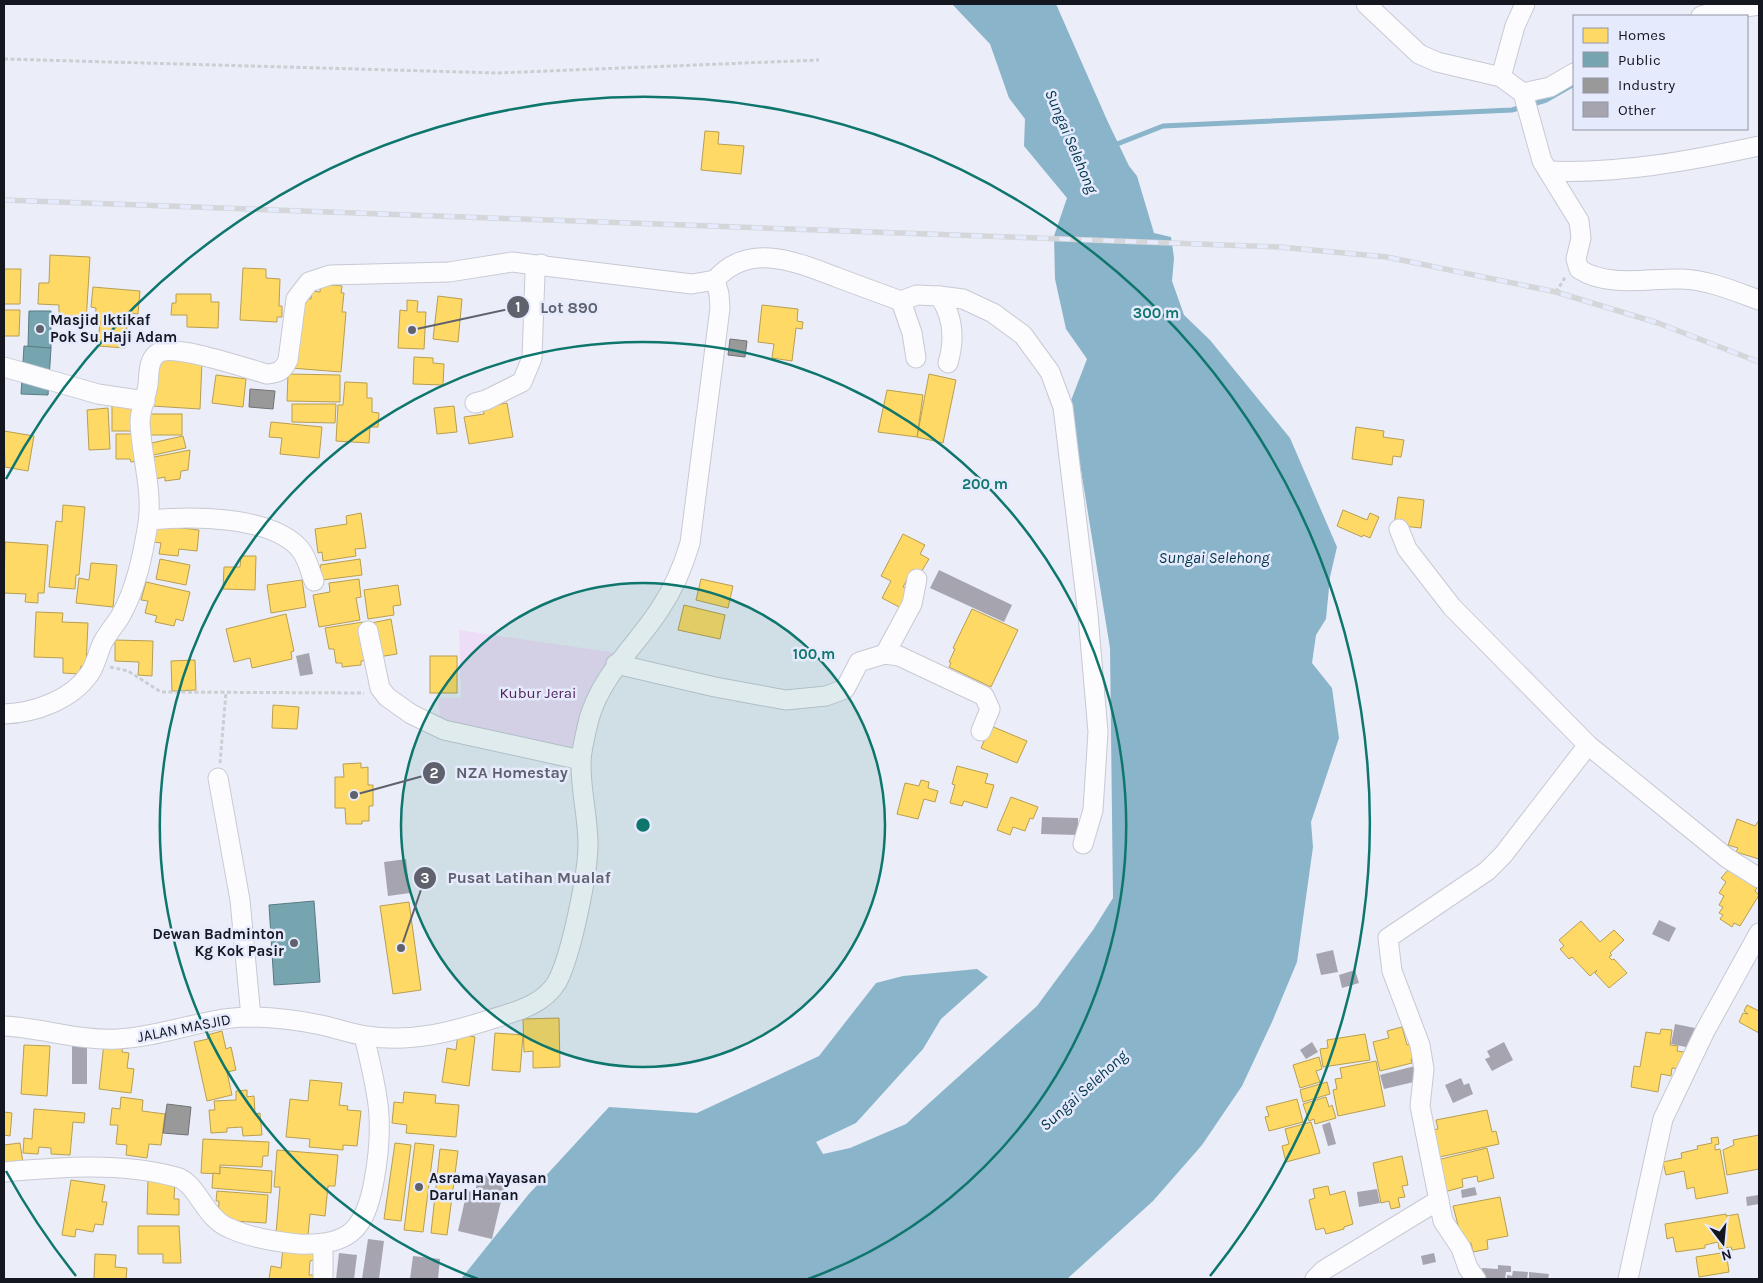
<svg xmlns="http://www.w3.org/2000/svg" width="1763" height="1283" viewBox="0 0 1763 1283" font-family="Karla,sans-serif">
<rect width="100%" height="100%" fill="#ebeef8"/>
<polygon fill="#eeddf7" points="459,630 617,653 576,753 440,724 439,698 461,698"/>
<polygon fill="#8ab4ca" points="952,4 1056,4 1107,120 1129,166 1137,176 1154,233 1171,237 1174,258 1172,281 1184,315 1210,340 1290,438 1337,547 1330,577 1326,619 1316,635 1312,663 1332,688 1339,738 1311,822 1313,847 1297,962 1272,1022 1242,1086 1202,1145 1153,1201 1067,1279 461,1279 528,1195 609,1107 697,1113 819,1056 876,983 903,976 977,969 988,977 941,1019 923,1049 856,1123 816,1142 823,1154 850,1148 906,1124 1037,1006 1093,930 1113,898 1110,648 1070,403 1087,359 1066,329 1055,279 1054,236 1067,198 1024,146 1025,119 1009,98 990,44"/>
<g fill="#ffd966" stroke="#b89e51">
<polygon points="705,131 719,132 718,144 744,146 741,174 701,170"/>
<polygon points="50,255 90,257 86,322 59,320 59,305 38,304 39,283 49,283"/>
<polygon points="243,268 266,269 266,278 280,279 279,306 282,306 282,317 277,317 277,322 240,320"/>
<polygon points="4,269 21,269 20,304 4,304"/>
<polygon points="321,284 342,286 341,293 344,293 342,312 346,312 341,372 291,368 302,298 311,299 312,291 320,292"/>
<polygon points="93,287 140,291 138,314 128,313 125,348 98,346 100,321 95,320 96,308 91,307"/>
<polygon points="176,294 211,294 211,302 219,302 218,328 187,327 187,315 171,315 172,303 176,303"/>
<polygon points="438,296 462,299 458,342 433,339"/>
<polygon points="407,300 418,301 417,312 426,312 424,349 398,348 400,310 407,311"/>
<polygon points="762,305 798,309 797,321 803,322 802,329 796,328 792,361 772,358 774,344 758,342"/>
<polygon points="4,310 20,310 19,336 4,336"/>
<polygon points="414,357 433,358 433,363 444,364 443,385 413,384"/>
<polygon points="155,359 202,361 200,409 152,406"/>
<polygon points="288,374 340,375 340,402 287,401"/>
<polygon points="929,374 956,380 943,443 917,437"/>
<polygon points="216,375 246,379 243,407 212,403"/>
<polygon points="345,382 367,383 367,398 372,398 372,412 379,413 378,427 370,427 369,443 336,441 338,405 343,405"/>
<polygon points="887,390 923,395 917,437 878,432"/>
<rect x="112" y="402" width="24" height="29"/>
<polygon points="507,403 513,437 469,444 464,417 484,414 483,407"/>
<polygon points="292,404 336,404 335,423 292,422"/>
<polygon points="454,406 457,432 437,434 434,408"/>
<polygon points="108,408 110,449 89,450 87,410"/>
<rect x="144" y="414" width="38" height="21"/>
<polygon points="271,422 322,427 319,458 280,454 282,438 269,437"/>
<polygon points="1356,427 1384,431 1383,437 1404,440 1401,457 1393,456 1392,465 1352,459"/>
<polygon points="4,431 34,436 28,471 5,467"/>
<polygon points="116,434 135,434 141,461 131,462 130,459 116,459"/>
<polygon points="183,436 186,448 149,456 147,444"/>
<polygon points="190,450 188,470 181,471 180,479 165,481 165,477 150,480 154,457"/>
<polygon points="1398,497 1424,500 1421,528 1394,525"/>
<polygon points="63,505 85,507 79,575 76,575 75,589 49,587 56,521 62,522"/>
<polygon points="1343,510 1367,520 1370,513 1379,517 1370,538 1363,535 1362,537 1337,526"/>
<polygon points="361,513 366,548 355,549 356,556 323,561 322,552 318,553 315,529 347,524 346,516"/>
<polygon points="156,525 199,530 197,551 179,549 178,556 159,554 161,543 154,542"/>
<polygon points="903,534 925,545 920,554 929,559 920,574 912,570 903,587 910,590 901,608 882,598 891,581 881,576"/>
<polygon points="5,542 48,545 44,593 38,593 38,603 25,602 26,594 4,593"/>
<polygon points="241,556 256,556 255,590 223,589 224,567 240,567"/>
<polygon points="160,559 190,565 186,585 156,579"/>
<polygon points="360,559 362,575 322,580 320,565"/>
<polygon points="91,563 117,565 113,607 76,603 79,578 89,580"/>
<polygon points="359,579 361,597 356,598 360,620 319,627 313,595 330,592 329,583"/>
<polygon points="701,579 733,586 728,608 696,600"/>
<polygon points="302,580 306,607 271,613 267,585"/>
<polygon points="146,582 190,592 183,621 176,619 174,626 155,622 157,616 145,613 148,601 141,600"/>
<polygon points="398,585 401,605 393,606 394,615 368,619 364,590"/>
<polygon points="684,605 725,615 720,639 678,630"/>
<polygon points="972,609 1018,630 991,687 949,667 951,663 949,662 955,649 953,648"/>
<polygon points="36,612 63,613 62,622 88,623 86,666 81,666 80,674 63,673 63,658 34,657"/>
<polygon points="286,614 294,651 291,652 292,659 252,668 250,658 234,662 226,629"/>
<polygon points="391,619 397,654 378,657 371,623"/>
<polygon points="363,622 368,660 361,661 361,665 342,667 342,663 336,663 334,649 329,649 325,628"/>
<polygon points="115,640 153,641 152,676 138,675 139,662 115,661"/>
<rect x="430" y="656" width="27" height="37"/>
<polygon points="195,660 196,690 172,691 171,661"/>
<polygon points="273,705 299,707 297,729 272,728"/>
<polygon points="991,726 1027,741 1017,763 981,748"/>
<polygon points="361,763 361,768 368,767 368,785 373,785 373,806 369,806 369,821 362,821 362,824 346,824 345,808 335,808 335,777 344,777 343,764"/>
<polygon points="957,766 988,774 985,783 994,785 987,808 964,801 962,806 950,803 955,785 952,784"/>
<polygon points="921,780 929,782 928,788 938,791 935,802 924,799 918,819 897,814 905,783 919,786"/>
<polygon points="1011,797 1038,807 1033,819 1030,818 1025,831 1013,827 1010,835 997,830"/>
<polygon points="1737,819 1755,826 1759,820 1759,859 1736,852 1738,848 1728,845"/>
<polygon points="1729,869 1758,886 1755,891 1759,895 1740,926 1734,923 1732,927 1720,919 1723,915 1719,913 1723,907 1719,905 1724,896 1719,893 1726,882 1721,878"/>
<polygon points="409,902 421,990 393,994 380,906"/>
<polygon points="1581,921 1600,942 1614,930 1624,940 1610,953 1612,955 1609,957 1612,960 1614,959 1627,973 1609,988 1595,973 1597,970 1590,976 1572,957 1569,959 1560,949 1564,946 1559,940"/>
<polygon points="1747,1005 1759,1011 1759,1033 1739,1022 1743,1013 1748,1014 1744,1011"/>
<polygon points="559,1018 560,1067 533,1068 533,1051 524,1052 523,1019"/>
<polygon points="1402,1027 1407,1045 1410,1044 1414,1058 1411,1059 1412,1063 1380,1071 1373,1042 1389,1038 1387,1031"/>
<polygon points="1661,1029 1672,1030 1670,1045 1678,1046 1677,1051 1684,1052 1681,1069 1672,1068 1671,1076 1661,1074 1658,1092 1631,1087 1634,1066 1640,1067 1646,1032 1660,1034"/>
<polygon points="222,1031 226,1049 231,1047 236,1070 227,1072 232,1095 207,1101 194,1042 208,1039 207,1035"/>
<polygon points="495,1033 523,1035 520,1072 492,1070"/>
<polygon points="458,1034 475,1037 469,1086 442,1082 447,1048 456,1050"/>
<polygon points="1365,1034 1370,1060 1323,1067 1320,1049 1328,1048 1327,1040"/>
<polygon points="104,1043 123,1045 122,1052 129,1053 127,1068 134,1069 131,1093 99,1089"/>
<polygon points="24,1045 50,1046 47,1096 21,1094"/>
<polygon points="1319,1057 1322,1069 1316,1071 1320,1082 1300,1088 1293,1065"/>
<polygon points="1376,1061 1385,1106 1338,1116 1333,1090 1337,1089 1335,1079 1342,1078 1340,1068"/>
<polygon points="310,1080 342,1083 339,1105 348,1106 347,1110 361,1111 357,1146 343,1145 343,1150 309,1147 310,1139 286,1137 290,1099 308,1101"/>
<polygon points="1327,1082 1330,1094 1303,1102 1300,1090"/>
<polygon points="247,1090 247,1097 254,1096 255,1114 260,1113 262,1135 243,1136 242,1127 227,1128 227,1132 211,1133 209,1110 215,1110 214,1101 236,1100 236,1091"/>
<polygon points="404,1092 436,1095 435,1103 459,1105 456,1137 406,1133 407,1125 392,1123 394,1102 403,1103"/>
<polygon points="121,1097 143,1100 142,1111 165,1114 161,1145 149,1144 147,1158 126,1155 127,1145 116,1144 118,1125 110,1125 112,1108 120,1109"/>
<polygon points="1326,1097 1329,1107 1332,1105 1336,1118 1315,1124 1314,1119 1309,1121 1303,1104"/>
<polygon points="1297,1099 1303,1122 1269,1131 1265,1117 1269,1116 1266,1107"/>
<polygon points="34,1109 85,1113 84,1123 73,1122 70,1155 51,1154 51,1148 39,1147 38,1154 23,1153 24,1138 32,1139"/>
<polygon points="1487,1110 1492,1132 1496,1131 1499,1144 1435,1158 1432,1130 1438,1129 1436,1120"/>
<polygon points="4,1112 12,1113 10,1136 4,1135"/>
<polygon points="1311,1122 1320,1153 1286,1162 1282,1146 1289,1144 1285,1129"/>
<polygon points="1759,1135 1759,1169 1727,1175 1723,1150 1734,1145 1733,1140"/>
<polygon points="1718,1137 1719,1144 1715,1145 1715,1150 1720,1149 1728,1193 1696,1199 1694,1187 1687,1189 1684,1171 1666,1175 1663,1162 1682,1158 1681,1153 1698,1149 1697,1146 1712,1143 1711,1138"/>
<polygon points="203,1139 269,1142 268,1156 263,1156 262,1167 220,1165 220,1174 201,1173"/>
<polygon points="20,1143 23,1163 4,1165 4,1145"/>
<polygon points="395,1143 411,1145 401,1221 384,1219"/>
<polygon points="415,1143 434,1145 423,1232 404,1230"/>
<polygon points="1487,1148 1494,1178 1478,1182 1477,1176 1462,1179 1463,1187 1444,1192 1437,1160"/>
<polygon points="440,1149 458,1151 447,1235 431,1233"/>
<polygon points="277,1150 338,1155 335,1186 328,1186 325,1216 310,1214 308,1236 276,1233 280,1187 274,1187"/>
<polygon points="1402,1156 1408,1185 1402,1186 1405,1197 1398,1198 1400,1207 1391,1209 1389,1201 1381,1203 1373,1163"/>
<polygon points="220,1167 272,1171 271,1193 212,1188 213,1173 220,1174"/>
<polygon points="148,1178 175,1179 174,1199 179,1199 179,1215 147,1214"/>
<polygon points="71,1180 105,1185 102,1202 107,1202 103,1225 95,1224 93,1232 76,1229 75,1237 62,1235"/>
<polygon points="1328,1186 1330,1195 1345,1191 1353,1224 1344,1227 1344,1229 1326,1234 1324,1228 1316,1230 1309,1200 1315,1198 1313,1189"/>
<polygon points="217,1191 268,1195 266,1223 218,1220 219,1201 216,1201"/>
<polygon points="1500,1197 1508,1236 1487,1240 1488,1249 1473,1252 1471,1243 1463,1244 1453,1206"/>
<polygon points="1726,1214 1726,1216 1738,1214 1745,1248 1732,1250 1731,1247 1719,1249 1718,1242 1705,1245 1705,1248 1676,1252 1673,1237 1667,1239 1665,1224"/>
<polygon points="138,1226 179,1226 181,1263 163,1263 163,1254 138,1254"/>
<polygon points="283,1247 314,1250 314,1260 310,1261 309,1275 317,1275 316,1279 269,1279 271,1266 281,1268"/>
<polygon points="1721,1253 1722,1259 1727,1258 1729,1272 1699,1277 1696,1257"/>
<polygon points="95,1254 116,1255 115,1267 127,1268 126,1279 94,1279"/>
</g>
<g fill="#76a5af" stroke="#597a84">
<polygon points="29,311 51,311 51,348 28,347"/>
<polygon points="24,346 51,348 48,395 21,394"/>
<polygon points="314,901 320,982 274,985 269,905"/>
</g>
<g fill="#999" stroke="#717275">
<polygon points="730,339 747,341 745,357 728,355"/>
<polygon points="250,389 275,391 273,409 249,407"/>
<polygon points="167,1104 191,1107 188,1135 163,1133"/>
</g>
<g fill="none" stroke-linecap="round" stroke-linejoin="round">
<g stroke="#8ab4ca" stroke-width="5">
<polyline points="1530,105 1546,100 1574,84"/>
<polyline points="1112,146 1163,126 1512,110 1522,107"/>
</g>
</g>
<g fill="#a6a5af">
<polygon points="939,570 1012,605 1004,622 930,588"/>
<polygon points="309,653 313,674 300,676 296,656"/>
<polygon points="1042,817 1078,818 1078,835 1041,834"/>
<polygon points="406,859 410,893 388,896 384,862"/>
<polygon points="1659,920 1676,928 1669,942 1652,934"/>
<polygon points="1333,950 1338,972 1321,975 1316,954"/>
<polygon points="1355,970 1359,983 1342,988 1339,975"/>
<polygon points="1675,1024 1695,1028 1691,1048 1671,1044"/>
<polygon points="1312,1042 1318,1052 1306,1059 1300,1050"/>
<polygon points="1504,1042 1513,1060 1492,1071 1485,1059 1490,1057 1487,1051"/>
<rect x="72" y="1045" width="15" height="39"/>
<polygon points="1415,1066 1418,1081 1384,1089 1380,1075"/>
<polygon points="1461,1078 1464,1085 1469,1083 1473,1094 1453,1103 1445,1085"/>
<polygon points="1330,1122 1336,1144 1328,1146 1322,1125"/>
<polygon points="479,1174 506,1180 492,1239 458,1231 467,1191 475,1192"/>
<polygon points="1475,1187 1477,1195 1462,1198 1461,1190"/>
<polygon points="1377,1189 1380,1203 1359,1207 1357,1192"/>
<polygon points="1758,1195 1759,1204 1747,1206 1746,1197"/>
<polygon points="368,1239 384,1241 379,1279 362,1279"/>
<polygon points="339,1253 357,1255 354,1279 336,1279"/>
<polygon points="1434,1253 1436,1262 1423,1265 1421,1256"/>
<polygon points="413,1256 440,1259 438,1279 410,1279"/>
<polygon points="1498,1265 1511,1266 1511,1272 1506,1272 1505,1279 1481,1279 1482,1268 1498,1269"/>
<polygon points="1513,1271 1528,1272 1527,1279 1507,1279 1507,1275 1512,1276"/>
<polygon points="1529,1272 1549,1274 1548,1279 1529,1279"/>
</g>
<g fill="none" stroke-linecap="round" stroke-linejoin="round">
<defs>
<g id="street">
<path d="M1366,4L1419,54L1437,62L1501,77L1523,93L1542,161L1579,221L1581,238L1576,259L1579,269C1608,288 1649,278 1681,279C1709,280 1734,291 1759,300"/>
<polyline points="1701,16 1718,11 1759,5"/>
<polyline points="1501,77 1515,26 1525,4"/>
<polyline points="1523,93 1550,87 1574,73"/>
<path d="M1548,171C1620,174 1689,161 1759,146"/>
<polyline points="939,296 963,299 993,313 1023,335 1050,372 1063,407 1088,615 1098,732 1093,810 1083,844"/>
<polyline points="901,301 912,333 916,358"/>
<polyline points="4,367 98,394 145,401"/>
<polyline points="475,403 486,400 522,382 532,358 535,273 541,264"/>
<path d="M149,520C189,516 271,515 300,549C307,557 310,571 314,581"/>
<polyline points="1399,529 1407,549 1452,607 1588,745 1727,858 1759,878"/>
<polyline points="368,631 380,688 387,697 411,714 444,730 581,760"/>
<polyline points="885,654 912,604 917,579"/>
<polyline points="616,664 715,687 786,700 826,696 845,689 859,662 885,654 899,656 984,696 990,709 981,731"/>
<path d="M4,714C34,713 72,700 90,673C96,664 98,652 103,642C108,633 114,626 120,617C136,589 143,555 148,523C153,491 141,454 140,422C140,410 146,397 148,385C149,374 148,357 160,352C179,345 245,368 267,374C278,373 283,371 288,360L296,299L309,282L330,275L449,272L512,262L692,284L715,280"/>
<polyline points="218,778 240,900 251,1017"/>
<path d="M4,1026C43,1028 79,1041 118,1039C162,1037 203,1018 247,1017C272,1017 297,1020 321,1025C336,1028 351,1034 366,1036C412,1043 452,1032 495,1018C518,1011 544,1004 557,982C571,956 588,874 588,844C588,816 580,788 581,760C582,747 586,732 589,719C602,674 636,646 660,609C674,588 683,567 690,543L720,308L719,294L715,280C749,241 796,262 836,277C857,285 879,293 901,301L917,295L939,296C954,317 955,339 948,363"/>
<path d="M4,1172C60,1167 121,1162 176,1177C197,1182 204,1218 229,1228C251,1238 275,1242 299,1244C349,1246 365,1230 374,1181C385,1121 378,1094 364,1036"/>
<polyline points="323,1245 323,1279"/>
<polyline points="1315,1279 1324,1270 1439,1200"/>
<polyline points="1476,1279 1468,1268 1461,1248 1443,1221 1420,1106 1424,1069 1420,1045 1392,971 1388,938 1487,871 1503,855 1588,745"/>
<polyline points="1628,1279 1663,1119 1705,1031 1759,933"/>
</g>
</defs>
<use href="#street" stroke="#c7c9d3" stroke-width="21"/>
<g stroke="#cdced2" stroke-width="3" stroke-dasharray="4 2.5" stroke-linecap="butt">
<polyline points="4,59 498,73 819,60"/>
<polyline points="1556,292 1566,276"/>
<polyline points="110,667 128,671 161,692 364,693"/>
<polyline points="220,763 226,692"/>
</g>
<use href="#street" stroke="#fcfcfe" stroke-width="19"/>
<defs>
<polyline id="rail" points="4,200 1280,247 1387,257 1556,292 1658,323 1759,362"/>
</defs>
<use href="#rail" stroke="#d5d6d9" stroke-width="5.5"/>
<use href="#rail" stroke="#e6eafd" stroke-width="4" stroke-dasharray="11" stroke-linecap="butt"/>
</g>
<circle cx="643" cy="825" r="242" fill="#0f766e" fill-opacity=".12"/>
<g fill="none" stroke="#0f766e" stroke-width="2.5">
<circle cx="643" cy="825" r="242"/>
<path d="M478 1279A483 483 0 1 1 808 1279"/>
<path d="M76 1276A725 725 0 0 1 6 1171M6 479A725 725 0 1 1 1210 1276"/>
</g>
<g fill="#5f626c" stroke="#e6eafd" stroke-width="2">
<circle cx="40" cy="329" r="5"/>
<circle cx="294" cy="943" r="5"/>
<circle cx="419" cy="1187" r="5"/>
</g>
<g text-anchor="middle" stroke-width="5" stroke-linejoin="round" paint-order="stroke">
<g font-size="15" font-weight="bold" fill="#141620" stroke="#e6eafd" text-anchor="start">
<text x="50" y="325">Masjid Iktikaf<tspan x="50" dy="17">Pok Su Haji Adam</tspan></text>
<text x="284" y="939" text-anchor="end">Dewan Badminton<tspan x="284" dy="17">Kg Kok Pasir</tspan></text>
<text x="429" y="1183">Asrama Yayasan<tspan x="429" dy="17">Darul Hanan</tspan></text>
</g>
<g font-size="15" fill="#52245a" stroke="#e6eafd">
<text x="538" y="698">Kubur Jerai</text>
</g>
<g font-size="15" fill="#141620" stroke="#e6eafd">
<text transform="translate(184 1028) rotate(-11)" y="5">JALAN MASJID</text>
</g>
<g font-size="16" font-style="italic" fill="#003549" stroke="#e6eafd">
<text transform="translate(1072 141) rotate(67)" y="6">Sungai Selehong</text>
<text x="1214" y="563">Sungai Selehong</text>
<text transform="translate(1083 1090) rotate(-42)" y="6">Sungai Selehong</text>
</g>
</g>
<circle cx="643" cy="825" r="8" fill="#0f766e" stroke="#e6eafd" stroke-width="2.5"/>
<g font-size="15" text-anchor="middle" font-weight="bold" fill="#0f766e" stroke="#e6eafd" stroke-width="5" stroke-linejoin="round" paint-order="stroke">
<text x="1156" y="318">300 m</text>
<text x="985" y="489">200 m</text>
<text x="814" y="659">100 m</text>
</g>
<path fill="none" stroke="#5f626c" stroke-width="2" d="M412 330L518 307M354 795L434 773M401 948L425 878"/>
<g fill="#5f626c" stroke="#e6eafd" stroke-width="2">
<circle cx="412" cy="330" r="5"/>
<circle cx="354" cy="795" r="5"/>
<circle cx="401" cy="948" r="5"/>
<circle cx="518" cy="307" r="12"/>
<circle cx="434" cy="773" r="12"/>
<circle cx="425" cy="878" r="12"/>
</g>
<g font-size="15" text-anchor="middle" font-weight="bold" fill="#fff">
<text x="518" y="312">1</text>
<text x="434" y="778">2</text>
<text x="425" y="883">3</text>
</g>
<g font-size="16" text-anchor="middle" font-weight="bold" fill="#5f626c" stroke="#e6eafd" stroke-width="5" stroke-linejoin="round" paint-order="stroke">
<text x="569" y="313">Lot 890</text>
<text x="512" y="778">NZA Homestay</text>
<text x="529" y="883">Pusat Latihan Mualaf</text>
</g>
<rect width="1763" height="1283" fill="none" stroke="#141620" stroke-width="10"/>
<rect x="1573" y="15" width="175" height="115" fill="#e6eafd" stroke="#9295a5"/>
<rect x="1583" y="28" width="25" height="15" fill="#ffd966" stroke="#9295a5"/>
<text x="1618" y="40" font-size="15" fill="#141620">Homes</text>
<rect x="1583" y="52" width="25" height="15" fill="#76a5af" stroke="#9295a5"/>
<text x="1618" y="65" font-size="15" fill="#141620">Public</text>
<rect x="1583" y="78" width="25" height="15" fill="#999999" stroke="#9295a5"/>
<text x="1618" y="90" font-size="15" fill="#141620">Industry</text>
<rect x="1583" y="102" width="25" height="15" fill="#a6a5af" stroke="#9295a5"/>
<text x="1618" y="115" font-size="15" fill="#141620">Other</text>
<g transform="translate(1723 1243) rotate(164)" stroke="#e6eafd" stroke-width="4" paint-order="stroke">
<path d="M0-4L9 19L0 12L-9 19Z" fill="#141620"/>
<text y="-8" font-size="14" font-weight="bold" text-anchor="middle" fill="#141620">N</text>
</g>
</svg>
